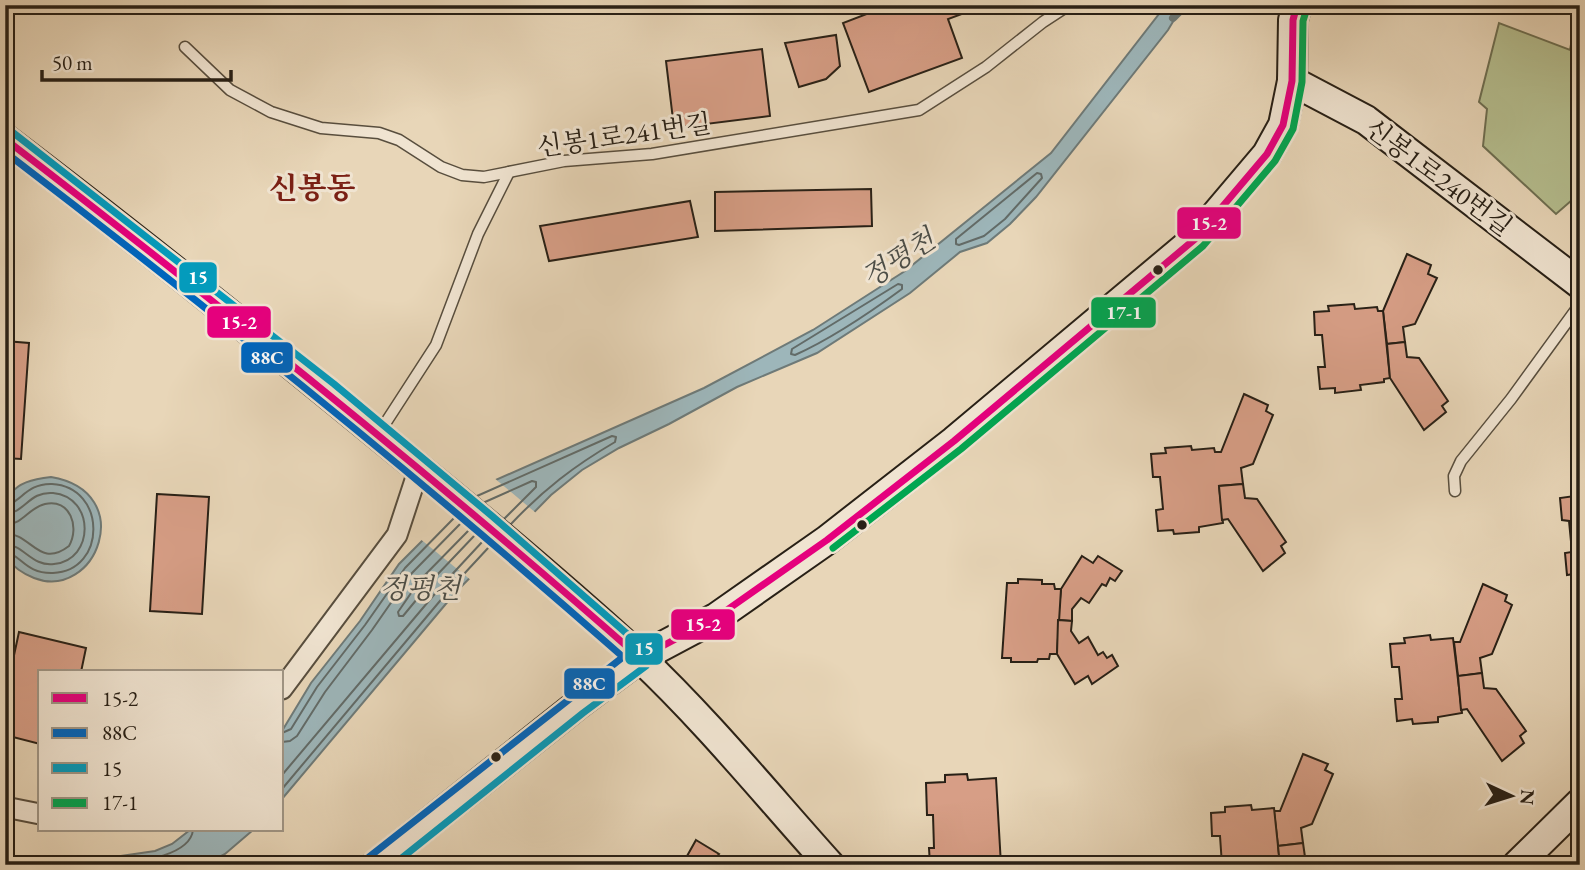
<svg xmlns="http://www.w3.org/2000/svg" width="1585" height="870" viewBox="0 0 1585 870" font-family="'EB Garamond','Noto Serif KR',serif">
<rect width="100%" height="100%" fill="#e8d6b8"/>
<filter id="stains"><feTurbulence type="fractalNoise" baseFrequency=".00286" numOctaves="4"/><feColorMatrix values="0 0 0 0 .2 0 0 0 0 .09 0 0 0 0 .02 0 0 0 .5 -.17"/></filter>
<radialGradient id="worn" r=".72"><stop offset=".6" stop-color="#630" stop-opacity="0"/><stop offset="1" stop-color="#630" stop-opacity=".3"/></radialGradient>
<polygon fill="#b5be8f" stroke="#6e6f52" stroke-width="2" points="1578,5 1580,193 1556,214 1483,146 1487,109 1479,102 1499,23 1570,50"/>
<g fill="#9db6ba" stroke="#6e7a78" stroke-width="2">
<polygon points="1166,5 1183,5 1168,30 1036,197 1010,224 987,243 960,252 910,293 817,353 737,387 669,424 619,448 582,470 551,495 455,593 282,799 282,731 311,683 360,621 399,564 473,490 704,388 813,330 905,271 1051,153"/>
<path d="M51,477C139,492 96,602 34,578C24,574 14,568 8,559C3,552 5,542 5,533C5,494 9,482 51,477Z"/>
<polygon points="190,830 253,830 225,854 204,865 59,865 155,851 172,844"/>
</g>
<polygon fill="#e8d6b8" points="493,477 536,513 472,581 419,538 471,487"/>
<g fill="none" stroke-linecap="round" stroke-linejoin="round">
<g stroke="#626b68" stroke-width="2">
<polygon points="1037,173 1041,174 1042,178 1005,219 984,236 959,245 956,244 956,239"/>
<path d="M898,284L902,285V289C868,314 833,338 795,355L791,354L792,349Z"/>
<path d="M477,496L612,436L616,437L615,442C574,466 543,490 511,524"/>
<polyline points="485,502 532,481 536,482 536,487 504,519"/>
<path d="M5,505C20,504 26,483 52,484C107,487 107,571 53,573C25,574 21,554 5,552"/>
<path d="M5,514C25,513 29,491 53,493C95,497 95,560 54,564C32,567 24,545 5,544"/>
<path d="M5,525C24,524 28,508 45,504C70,498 80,527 69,546C39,569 32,534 5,533"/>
<polyline points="469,530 420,580 398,612 399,616 403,616 436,576 475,535"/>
<polyline points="282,733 291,729 317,687 365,625 405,568 454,518"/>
<polyline points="282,742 290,741 297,736 325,692 372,630 411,574 461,523"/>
<polyline points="282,775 444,583 483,541"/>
<polyline points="282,789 450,589 489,547"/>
<path d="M113,865C135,862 190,857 193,830"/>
</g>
<polyline stroke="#6e7a78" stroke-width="8" points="1173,18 1186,5"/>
</g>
<g fill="#d79e86" stroke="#282016" stroke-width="2">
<polygon points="890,5 986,5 948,19 962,58 869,92 843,23"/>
<polygon points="836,35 840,66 826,79 799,87 785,43"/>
<polygon points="762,49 770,116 674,128 666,61"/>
<polygon points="871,189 872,226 715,231 715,192"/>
<polygon points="690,201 698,237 549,261 540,226"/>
<polygon points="1407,254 1431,265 1428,274 1437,278 1415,324 1403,327 1405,342 1387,344 1383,311"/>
<polygon points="1354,304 1355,309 1377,307 1378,311 1383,311 1390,378 1384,379 1384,382 1360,385 1361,390 1335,393 1335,388 1320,389 1318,367 1325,367 1322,335 1315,335 1314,312 1329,311 1328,306"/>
<polygon points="5,341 29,343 21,459 5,458"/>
<polygon points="1405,342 1407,357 1419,358 1448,401 1442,406 1446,412 1424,430 1390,378 1387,344"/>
<polygon points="1244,394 1268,405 1266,411 1273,415 1253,464 1241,468 1243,484 1219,486 1223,523 1199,527 1199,532 1174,534 1173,530 1158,531 1156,510 1163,509 1160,477 1153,477 1151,454 1166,453 1165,448 1191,446 1192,450 1214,448 1215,452 1221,452"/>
<polygon points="1243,484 1245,498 1257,499 1286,542 1281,546 1285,553 1263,571 1228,519 1222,520 1219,486"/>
<polygon points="1574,491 1580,491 1580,573 1567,575 1565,553 1572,552 1569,521 1562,520 1560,498 1575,496"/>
<polygon points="157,494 209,497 202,614 150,611"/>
<polygon points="1082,556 1093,563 1098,556 1122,571 1115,581 1110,578 1106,586 1102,584 1089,603 1081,598 1072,609 1072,621 1058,620 1061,589"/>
<polygon points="1018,579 1042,580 1042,584 1054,584 1055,589 1061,589 1057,654 1050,654 1049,659 1038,659 1037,662 1011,662 1011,658 1002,658 1007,583 1018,583"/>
<polygon points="1483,584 1507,595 1505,601 1512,605 1492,654 1480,658 1482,673 1458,676 1454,642 1460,642"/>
<polygon points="1058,620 1072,621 1071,631 1079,643 1088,637 1098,655 1103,652 1107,658 1112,655 1118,666 1092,684 1088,676 1075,684 1057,654"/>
<polygon points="19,632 86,648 81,672 40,672 40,744 5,735 5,697"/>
<polygon points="1430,635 1431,640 1453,638 1462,713 1438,717 1438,722 1413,724 1412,719 1397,721 1395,699 1402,699 1399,667 1392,667 1390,644 1405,643 1404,638"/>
<polygon points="1482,673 1484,688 1496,689 1526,731 1520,736 1524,743 1502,761 1467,709 1461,710 1458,676"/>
<polygon points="1303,754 1328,764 1325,770 1333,774 1312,824 1301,828 1303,843 1278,846 1274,811 1280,811"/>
<polygon points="967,774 968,780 996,778 1001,865 930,865 929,848 934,848 933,815 927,815 926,783 945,782 945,775"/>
<polygon points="1251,805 1252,810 1274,808 1280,865 1222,865 1220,836 1212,836 1211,813 1225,812 1225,807"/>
<polygon points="696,840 719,854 715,859 722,865 682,865"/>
<polygon points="1303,843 1305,857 1317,858 1321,865 1280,865 1278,846"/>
</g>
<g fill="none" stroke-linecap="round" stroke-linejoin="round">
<defs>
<g id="lane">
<polyline points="185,47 230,90 271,112 321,128 379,133 399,140 441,167 462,175 484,177 564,161 652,154 919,110 986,67 1043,22 1069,5"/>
<polyline points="379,433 436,345 478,234 509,172"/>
<polyline points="1455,491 1454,476 1461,461 1511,399 1580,304"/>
</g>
<g id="street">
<polyline points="282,689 397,535 419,468"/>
<polyline points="5,807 40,814"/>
</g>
<g id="secondary">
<polyline points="1292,81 1366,120 1580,284"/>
<path d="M5,139C145,245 281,355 416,466C492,528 567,591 639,657C707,721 767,795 830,865"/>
<polyline points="376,865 577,705 640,658 717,617 827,540 954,441 1195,239 1267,154 1283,125 1292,81 1293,20 1297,5"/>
<polyline points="1517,865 1580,803"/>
</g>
</defs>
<use href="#lane" stroke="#584e3e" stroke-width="13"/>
<use href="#street" stroke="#584e3e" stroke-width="23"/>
<use href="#secondary" stroke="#282016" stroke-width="32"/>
<use href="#lane" stroke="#f0e4d1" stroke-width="10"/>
<use href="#street" stroke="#f0e4d1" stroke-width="19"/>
<use href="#secondary" stroke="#f0e4d1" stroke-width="28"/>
<defs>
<path id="bus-1" d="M5,139C222,306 435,477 640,658L717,617L827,540L954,441L1195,239L1267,154L1283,125L1292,81L1293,20L1297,5"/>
<path id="bus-2" d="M5,152C217,314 424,481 623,657L369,857"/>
<polyline id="bus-3" points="11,131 334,384 492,516 649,653 650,660 646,666 583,713 393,865"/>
<polyline id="bus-4" points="833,548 961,449 1203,246 1275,161 1293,129 1302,82 1303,21 1307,8"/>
</defs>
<use href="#bus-1" stroke="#f0e4d1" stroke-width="12"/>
<use href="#bus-2" stroke="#f0e4d1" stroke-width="12"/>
<use href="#bus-3" stroke="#f0e4d1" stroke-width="12"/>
<use href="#bus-4" stroke="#f0e4d1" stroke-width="12"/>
<use href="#bus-1" stroke="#e5007d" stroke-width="7"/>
<use href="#bus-2" stroke="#0065bd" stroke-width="7"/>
<use href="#bus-3" stroke="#049bbc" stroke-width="7"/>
<use href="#bus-4" stroke="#00a651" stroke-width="7"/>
</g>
<g fill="#282016" stroke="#f0e4d1" stroke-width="2.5">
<circle cx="1158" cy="270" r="6"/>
<circle cx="862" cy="525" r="6"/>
<circle cx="496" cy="757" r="6"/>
</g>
<g text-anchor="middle" stroke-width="6" stroke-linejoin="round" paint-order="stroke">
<g font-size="26" fill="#282016" stroke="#f0e4d1">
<text transform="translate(624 135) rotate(-8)" y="9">신봉1로241번길</text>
<text transform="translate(1439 177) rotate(37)" y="9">신봉1로240번길</text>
</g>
<g font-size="28" font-style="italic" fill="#4b4d47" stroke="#f0e4d1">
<text transform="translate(898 258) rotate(-33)" y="10">정평천</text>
<text x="420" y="598">정평천</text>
</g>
<g font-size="30" font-weight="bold" fill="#7a1f14" stroke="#f0e4d1">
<text x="312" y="198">신봉동</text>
</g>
</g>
<g stroke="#f0e4d1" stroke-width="2.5">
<rect x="1176" y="206" width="66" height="34" rx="7" fill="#e5007d"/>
<rect x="178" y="261" width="40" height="33" rx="7" fill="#049bbc"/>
<rect x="1090" y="296" width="67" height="33" rx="7" fill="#00a651"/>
<rect x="206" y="305" width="66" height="34" rx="7" fill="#e5007d"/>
<rect x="240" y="341" width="54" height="33" rx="7" fill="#0065bd"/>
<rect x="670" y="608" width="66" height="33" rx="7" fill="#e5007d"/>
<rect x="624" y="632" width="40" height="34" rx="7" fill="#049bbc"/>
<rect x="563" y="667" width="53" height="33" rx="7" fill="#0065bd"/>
</g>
<g font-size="19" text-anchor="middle" font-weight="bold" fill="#fff">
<text x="1209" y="230">15-2</text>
<text x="198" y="284">15</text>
<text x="1124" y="319">17-1</text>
<text x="239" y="329">15-2</text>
<text x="267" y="364">88C</text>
<text x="703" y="631">15-2</text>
<text x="644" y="655">15</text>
<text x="589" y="690">88C</text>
</g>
<rect width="1585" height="870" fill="none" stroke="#e8d6b8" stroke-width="28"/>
<rect x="7" y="7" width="1571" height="856" fill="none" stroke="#282016" stroke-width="3.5"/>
<rect x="14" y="14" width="1557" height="842" fill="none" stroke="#282016" stroke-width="2"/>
<rect x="38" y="670" width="245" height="161" fill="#f0e4d1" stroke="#a09686" stroke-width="2"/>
<rect x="52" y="693" width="35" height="10" fill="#e5007d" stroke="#a09686" stroke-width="2"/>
<text x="102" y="706" font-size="21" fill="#282016">15-2</text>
<rect x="52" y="728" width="35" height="10" fill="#0065bd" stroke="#a09686" stroke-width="2"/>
<text x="102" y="740" font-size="21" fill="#282016">88C</text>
<rect x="52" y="763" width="35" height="10" fill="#049bbc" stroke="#a09686" stroke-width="2"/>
<text x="102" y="776" font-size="21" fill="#282016">15</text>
<rect x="52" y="798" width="35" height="10" fill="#00a651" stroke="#a09686" stroke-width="2"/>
<text x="102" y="810" font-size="21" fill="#282016">17-1</text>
<g transform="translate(1511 796) rotate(94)" stroke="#f0e4d1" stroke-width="5" paint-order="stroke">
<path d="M0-5L12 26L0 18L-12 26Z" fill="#282016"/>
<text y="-10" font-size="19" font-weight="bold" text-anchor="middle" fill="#282016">N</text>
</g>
<path d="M42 70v10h189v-10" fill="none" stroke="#282016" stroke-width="3.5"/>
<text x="52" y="70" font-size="21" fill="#282016" stroke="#f0e4d1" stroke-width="5" paint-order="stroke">50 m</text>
<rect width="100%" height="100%" filter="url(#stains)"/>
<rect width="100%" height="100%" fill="url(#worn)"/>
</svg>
